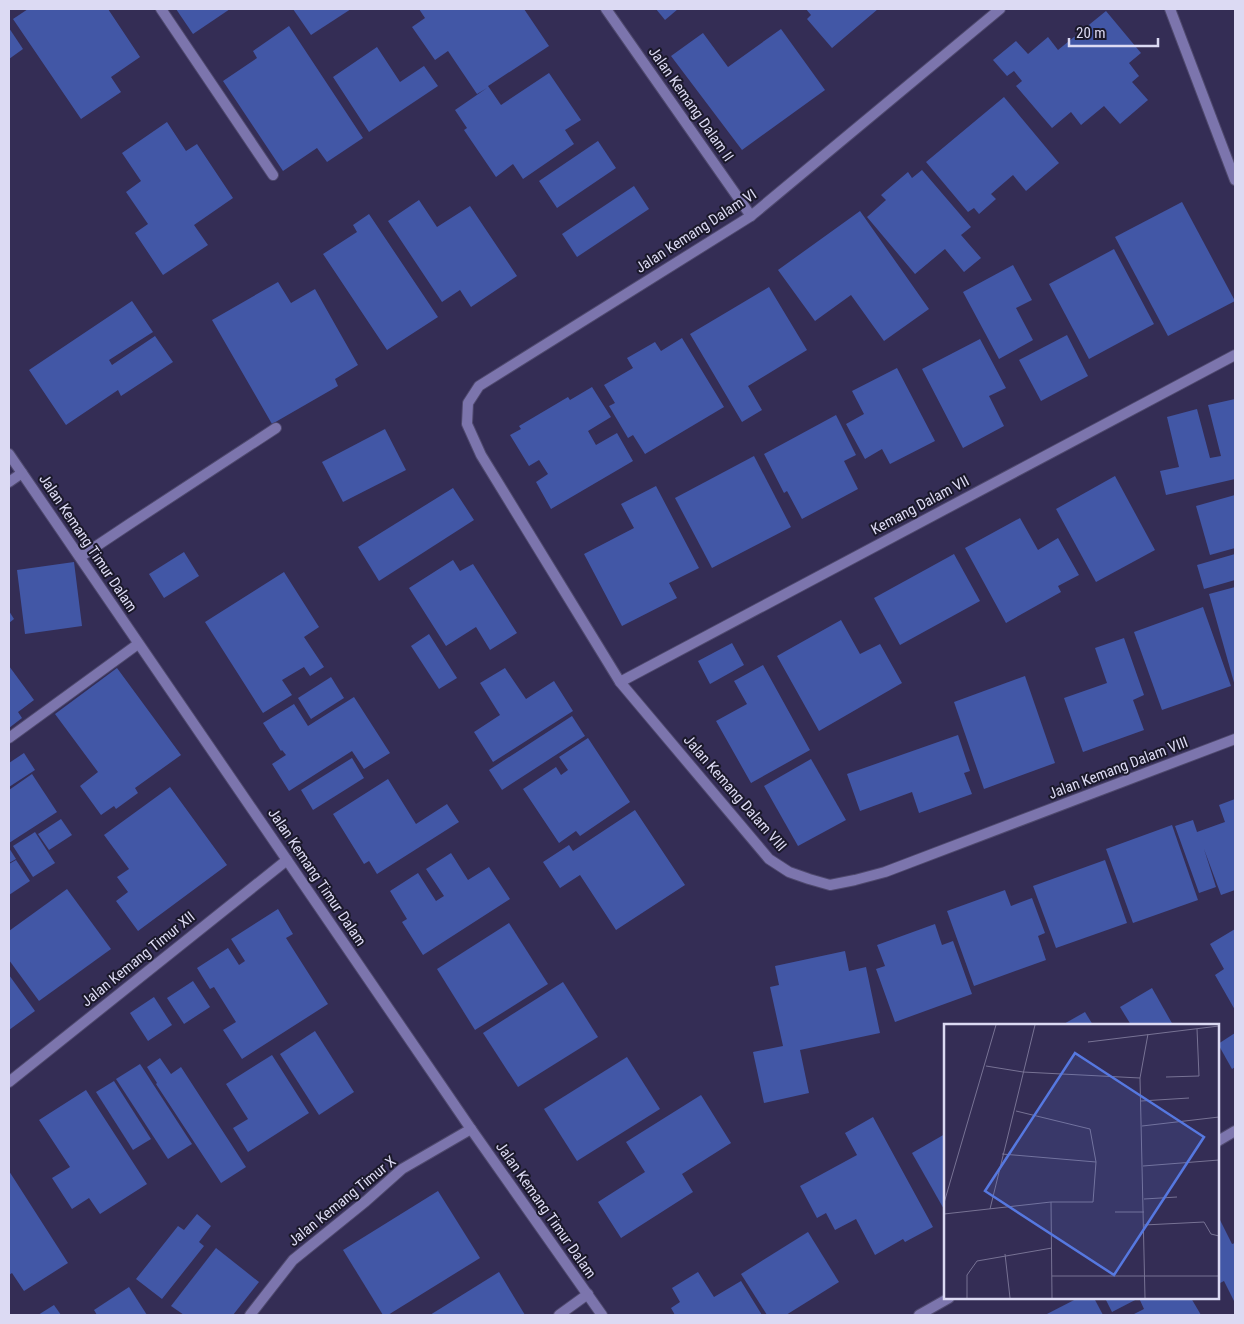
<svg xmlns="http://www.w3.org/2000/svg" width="1244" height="1324" viewBox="0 0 1244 1324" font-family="'Roboto Condensed',sans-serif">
<rect width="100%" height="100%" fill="#342d55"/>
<g fill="#4257a6">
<polygon points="28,9 108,9 140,57 111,77 121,92 81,119 13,19"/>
<polygon points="176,9 230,9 193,34"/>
<polygon points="293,9 351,9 311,35"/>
<polygon points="419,9 524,9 549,46 488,86 501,105 549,73 581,120 565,130 574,144 523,179 513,164 496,177 464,130 467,128 455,110 487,88 477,94 448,51 435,60 412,27 425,18"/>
<polygon points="656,9 678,9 665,20"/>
<polygon points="806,9 878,9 832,48 807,19 811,15"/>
<polygon points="1106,11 1141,53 1129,63 1139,76 1132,82 1148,100 1120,124 1104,106 1081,125 1071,112 1052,128 1016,86 1022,81 1014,71 1007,76 993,60 1016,41 1028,54 1048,37 1058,50"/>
<polygon points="289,26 363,138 327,162 317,148 283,171 223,81 257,58 253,51"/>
<polygon points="9,28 23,49 9,59"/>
<polygon points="781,29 825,90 742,150 671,56 703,33 728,67"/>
<polygon points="377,47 400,82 424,66 438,86 369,132 333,77"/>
<polygon points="1004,97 1059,163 1026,191 1013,175 991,194 996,199 979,214 974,208 968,212 926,162"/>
<polygon points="167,122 186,151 197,144 233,198 194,225 208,245 163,275 135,233 148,224 126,192 141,181 122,153"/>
<polygon points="598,141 616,168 557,208 539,181"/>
<polygon points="922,170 971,227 961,235 981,258 964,272 945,249 915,274 867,217 886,200 881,195 908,172 912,178"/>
<polygon points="634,186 649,209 577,257 562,234"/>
<polygon points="419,200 437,227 470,206 517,276 471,307 460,290 442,302 388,221"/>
<polygon points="1182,202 1235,301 1168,336 1115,237"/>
<polygon points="860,211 929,309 884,341 851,295 815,321 778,270"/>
<polygon points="369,214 438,317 387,350 323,254 357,232 353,225"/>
<polygon points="1114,249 1154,324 1089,359 1049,284"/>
<polygon points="1013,265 1032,300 1016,308 1033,340 999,359 963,292"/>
<polygon points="278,282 291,303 315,289 358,365 335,379 338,386 272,424 212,320"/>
<polygon points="769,287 807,350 748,386 762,410 742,422 690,334"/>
<polygon points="132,301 153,332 109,360 112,365 155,336 173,362 121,396 118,390 66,425 29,370"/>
<polygon points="1067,335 1088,376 1041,401 1019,360"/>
<polygon points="682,338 724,407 645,454 633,435 628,438 609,406 615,403 604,385 633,368 627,358 655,342 661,351"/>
<polygon points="980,339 1006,388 989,396 1004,426 963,448 922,369"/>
<polygon points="897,368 935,441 890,464 882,449 865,459 846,424 864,414 852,391"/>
<polygon points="592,387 611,417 588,431 596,445 617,433 633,461 551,509 536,482 548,474 539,460 529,466 510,435 521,429 519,426 568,397 570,400"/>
<polygon points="1235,399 1235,479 1166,495 1160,471 1179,467 1167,417 1197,409 1210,458 1221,456 1208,405"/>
<polygon points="836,415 856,455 844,461 858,489 802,519 787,491 784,493 764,454"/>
<polygon points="385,429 406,470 343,502 322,462"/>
<polygon points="754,456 791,527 712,568 675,498"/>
<polygon points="1115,476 1155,550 1096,582 1056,509"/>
<polygon points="656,486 699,568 669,583 677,598 622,626 584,554 634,528 621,504"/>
<polygon points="453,488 474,520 379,581 358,547"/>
<polygon points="1235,495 1235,548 1210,555 1196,506"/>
<polygon points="1020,518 1038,550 1058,538 1079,575 1058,586 1061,592 1006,623 965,548"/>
<polygon points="184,552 199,576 164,598 149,574"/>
<polygon points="954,554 980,601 900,645 874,598"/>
<polygon points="1235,554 1235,580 1204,589 1197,565"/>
<polygon points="453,560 460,571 473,564 517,633 490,650 476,627 446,646 409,588"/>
<polygon points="74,562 82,626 25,634 17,570"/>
<polygon points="284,572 319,627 304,637 324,667 310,676 304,667 282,680 292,695 263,713 205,622"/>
<polygon points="1235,587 1235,686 1209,594"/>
<polygon points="1203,607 1231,686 1162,710 1134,632"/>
<polygon points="9,611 14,619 9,623"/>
<polygon points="841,620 860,654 880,644 902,683 819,731 777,656"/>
<polygon points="429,634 457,678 439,689 411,646"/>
<polygon points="1124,638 1144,695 1133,700 1144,730 1083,752 1064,698 1107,683 1095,648"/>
<polygon points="732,643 744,665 710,684 698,661"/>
<polygon points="763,665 810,750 751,783 716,721 747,704 734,681"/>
<polygon points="9,666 34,700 18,712 22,718 9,728"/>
<polygon points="117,668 181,755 135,788 138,793 116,809 114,806 101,815 80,786 98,772 55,714"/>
<polygon points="505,668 526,699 554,681 573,711 493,762 474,732 500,715 480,683"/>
<polygon points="1025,676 1055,763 984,789 954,702"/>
<polygon points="331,677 344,698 311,719 298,698"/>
<polygon points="354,697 390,753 364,769 352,751 289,791 272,764 286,755 282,750 281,751 263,723 294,704 308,726"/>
<polygon points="572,716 585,736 502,790 489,770"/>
<polygon points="958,735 970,771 964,773 972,794 919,813 912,792 860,811 847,774"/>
<polygon points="588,738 630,802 580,836 576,831 559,843 523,789 556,767 561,775 568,770 559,757"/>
<polygon points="24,753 35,770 9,787 9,763"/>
<polygon points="352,758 364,778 313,810 301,790"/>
<polygon points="811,759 846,820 798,846 764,786"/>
<polygon points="32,774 57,812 9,843 9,790"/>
<polygon points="388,779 416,824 447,804 459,822 377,874 369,861 364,864 333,814"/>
<polygon points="170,787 227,865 138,931 116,901 128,892 117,877 129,869 104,835"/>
<polygon points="1235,799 1235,890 1221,895 1204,849 1216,887 1199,893 1175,826 1193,820 1197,832 1225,822 1219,805"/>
<polygon points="635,810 685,885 616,930 580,875 560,888 543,862 569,845 573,851"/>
<polygon points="61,819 72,835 49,850 38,834"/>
<polygon points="1172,825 1198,900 1133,923 1106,849"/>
<polygon points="35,832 55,863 33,877 13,846"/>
<polygon points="9,848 16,859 9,863"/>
<polygon points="451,853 468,880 489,867 510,899 423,955 402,922 407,919 390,891 418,873 436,901 444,896 426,869"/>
<polygon points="16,860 30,881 9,895 9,864"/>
<polygon points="1105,860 1127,923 1056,948 1033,886"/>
<polygon points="67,889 111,949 39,1001 9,960 9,931"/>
<polygon points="1005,890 1011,906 1032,898 1045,933 1038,936 1046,960 974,986 947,911"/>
<polygon points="278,909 293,934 286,938 328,1004 242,1059 223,1030 236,1022 214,987 210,989 197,968 228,948 239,965 245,961 231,939"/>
<polygon points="509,923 548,984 475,1030 437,969"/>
<polygon points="935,924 942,945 953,941 972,994 895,1022 876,969 885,966 877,945"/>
<polygon points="1235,929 1235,1010 1215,975 1224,969 1210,944"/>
<polygon points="845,951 849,971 866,967 880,1033 800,1050 809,1093 764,1103 753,1052 783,1046 770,987 779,985 775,966"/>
<polygon points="9,975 35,1011 9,1030"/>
<polygon points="193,981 210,1007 184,1024 167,998"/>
<polygon points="563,982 598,1037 518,1087 483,1033"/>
<polygon points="1152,988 1173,1025 1131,1025 1120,1007"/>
<polygon points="154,997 172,1025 148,1041 130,1013"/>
<polygon points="1085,1012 1093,1025 1062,1025"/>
<polygon points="315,1031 354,1092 319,1115 280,1054"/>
<polygon points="1235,1033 1235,1067 1232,1069 1218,1044"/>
<polygon points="272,1055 309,1113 248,1152 233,1128 248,1119 226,1084"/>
<polygon points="627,1057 660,1109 577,1161 544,1109"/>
<polygon points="160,1058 171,1074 181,1067 246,1167 221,1183 156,1084 157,1083 147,1067"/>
<polygon points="140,1064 192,1144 168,1159 116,1079"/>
<polygon points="114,1081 151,1139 133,1150 96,1092"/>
<polygon points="86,1090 147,1184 100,1214 89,1198 72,1209 52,1178 70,1167 39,1120"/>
<polygon points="701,1095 731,1143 682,1174 693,1192 621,1238 598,1202 645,1172 626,1142"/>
<polygon points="873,1117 933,1227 905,1242 903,1239 875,1255 856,1219 835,1230 826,1213 817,1218 800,1186 857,1155 845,1133"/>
<polygon points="945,1134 945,1211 912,1153"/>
<polygon points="9,1171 68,1263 24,1291 12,1273 9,1275"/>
<polygon points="438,1191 480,1258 388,1315 383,1315 343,1250"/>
<polygon points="197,1214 211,1226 199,1242 204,1246 162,1299 136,1279 178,1226 184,1230"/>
<polygon points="1218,1216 1232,1244 1235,1243 1235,1303 1224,1281 1218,1284"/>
<polygon points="808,1232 839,1282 786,1315 767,1315 741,1274"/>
<polygon points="216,1248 259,1282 233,1315 184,1315 171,1306"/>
<polygon points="499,1272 525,1315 430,1315"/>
<polygon points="698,1272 714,1297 741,1281 762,1315 675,1315 671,1308 680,1302 672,1288"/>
<polygon points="129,1287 147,1315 97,1315 94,1310"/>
<polygon points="1078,1298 1094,1298 1103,1315 1045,1315"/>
<polygon points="1105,1298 1191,1298 1201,1315 1132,1315 1144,1309 1139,1298 1112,1312"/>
<polygon points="54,1305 61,1315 38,1315"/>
</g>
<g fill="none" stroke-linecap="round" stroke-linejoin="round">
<defs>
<polyline id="lane" points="161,9 273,175"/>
<g id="street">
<polyline points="606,9 751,216"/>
<polyline points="1000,9 751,216 479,386 468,403 467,424 481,455 620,682 769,859 789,872 809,879 830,885 855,880 885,872 1235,739"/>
<polyline points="1170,9 1235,180"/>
<polyline points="9,454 471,1129 602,1315"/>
<polyline points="9,482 22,473"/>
<polyline points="80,557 131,523 276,428"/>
<polyline points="620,682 1235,355"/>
<polyline points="9,738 138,644"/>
<polyline points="9,1082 287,860"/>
<polyline points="1218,1141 1235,1131"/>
<polyline points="250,1315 293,1260 366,1201 402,1169 471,1129"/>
<polyline points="559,1315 588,1294"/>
<polyline points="919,1315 949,1298"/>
</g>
</defs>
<use href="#lane" stroke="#4f496e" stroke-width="12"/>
<use href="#street" stroke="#4f496e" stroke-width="12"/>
<use href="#lane" stroke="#7c75ad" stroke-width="10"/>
<use href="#street" stroke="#7c75ad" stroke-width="10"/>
</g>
<g text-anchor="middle" stroke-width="4" stroke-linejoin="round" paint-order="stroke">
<g font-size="15" fill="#dcdaf3" stroke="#1b192b">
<text transform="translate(691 104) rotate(55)" y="5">Jalan Kemang Dalam II</text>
<text transform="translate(696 231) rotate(-33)" y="5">Jalan Kemang Dalam VI</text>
<text transform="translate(920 505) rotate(-28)" y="5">Kemang Dalam VII</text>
<text transform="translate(88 543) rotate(56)" y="5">Jalan Kemang Timur Dalam</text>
<text transform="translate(1118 768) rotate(-21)" y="5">Jalan Kemang Dalam VIII</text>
<text transform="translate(735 793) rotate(49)" y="5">Jalan Kemang Dalam VIII</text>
<text transform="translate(317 877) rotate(56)" y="5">Jalan Kemang Timur Dalam</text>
<text transform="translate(138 959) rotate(-39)" y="5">Jalan Kemang Timur XII</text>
<text transform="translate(342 1201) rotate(-39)" y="5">Jalan Kemang Timur X</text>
<text transform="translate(546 1210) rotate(55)" y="5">Jalan Kemang Timur Dalam</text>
</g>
</g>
<g transform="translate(944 1024)">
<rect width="275" height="275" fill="#342d55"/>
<path fill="none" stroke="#777294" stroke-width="1" d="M144,18L275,2M42,42L79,48L196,54M222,53L255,52L253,5M197,77L245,74M198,102L275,93M58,130L152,138M199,142L275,136M200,175L233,173M107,178L108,274M0,179L52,1M46,185L91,1M171,188H200M0,190L107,178H149L152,138L146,105L72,87M200,201L260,198L267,210L275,212M61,230L66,274M108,252H275M23,274V251L33,237L108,224M201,274L196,54L204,10"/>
<path fill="#5678e0" fill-opacity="0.15" stroke="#5678e0" stroke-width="2.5" d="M131,29L260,113L170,251L41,167Z"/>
<rect width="275" height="275" fill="none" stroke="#dcdaf3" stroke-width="2.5"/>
</g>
<rect width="1244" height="1324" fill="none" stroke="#dcdaf3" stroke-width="20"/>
<path d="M1069 38v8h89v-8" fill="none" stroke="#dcdaf3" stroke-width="2.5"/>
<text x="1076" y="38" font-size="15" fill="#dcdaf3" stroke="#1b192b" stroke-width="4" paint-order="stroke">20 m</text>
</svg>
